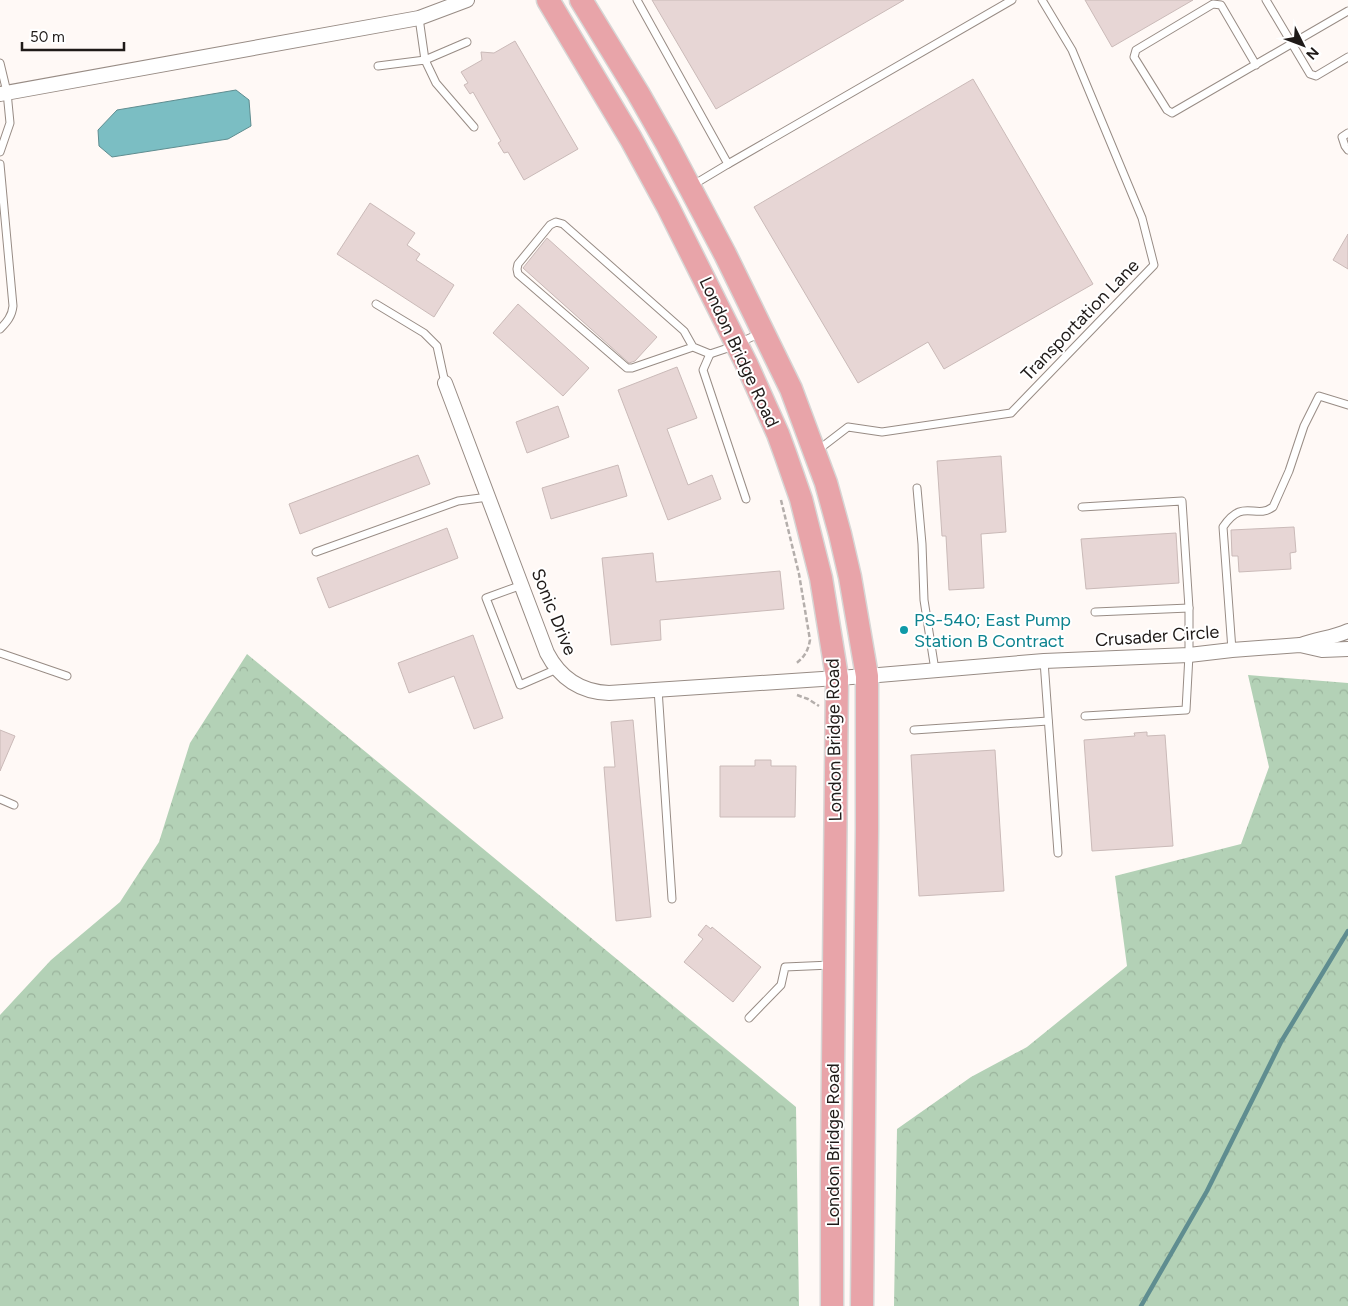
<svg xmlns="http://www.w3.org/2000/svg" width="1348" height="1306" viewBox="0 0 1348 1306" font-family="Figtree,sans-serif">
<defs>
<pattern id="forest-crowns" width="20" height="18" patternUnits="userSpaceOnUse" patternTransform="scale(1.25)"><rect width="20" height="18" fill="#b3d1b6"/><path d="M2 6a3 3 0 1 1 6 0M12 15a3 3 0 1 1 6 0" fill="none" stroke="#9ab39c"/></pattern>
</defs>
<rect width="100%" height="100%" fill="#fff9f6"/>
<g fill="url(#forest-crowns)">
<polygon points="247,654 796,1107 799,1306 0,1306 0,1015 51,960 120,902 159,842 190,743"/>
<polygon points="1248,675 1348,683 1348,1306 894,1306 897,1129 971,1077 1027,1047 1127,966 1115,876 1241,844 1269,767"/>
</g>
<polygon fill="#7bbec3" stroke="#5f8d90" points="236,90 249,100 251,126 228,139 112,157 99,146 98,130 117,110"/>
<g fill="none" stroke-linecap="round" stroke-linejoin="round">
<polyline stroke="#5f8d90" stroke-width="4.5" points="1141,1306 1207,1191 1281,1042 1348,931"/>
</g>
<g fill="#e7d6d5" stroke="#cabab8">
<polygon points="652,0 904,0 716,109"/>
<polygon points="1085,0 1193,0 1112,47"/>
<polygon points="515,41 578,149 524,180 508,152 504,153 498,143 501,141 473,92 470,94 464,85 468,83 461,72 482,60 481,52 494,53"/>
<polygon points="973,79 1093,284 944,369 928,342 858,383 754,207"/>
<polygon points="370,203 415,233 407,245 420,254 416,260 454,285 434,317 337,254"/>
<polygon points="1348,234 1348,269 1333,260"/>
<polygon points="547,238 657,337 635,361 629,363 523,268"/>
<polygon points="518,304 589,368 563,396 493,333"/>
<polygon points="677,367 697,418 667,429 688,485 712,475 721,499 668,520 618,390"/>
<polygon points="558,406 569,437 527,453 516,422"/>
<polygon points="418,455 430,484 300,534 289,504"/>
<polygon points="1001,456 1006,532 981,534 984,588 949,590 946,536 942,536 937,461"/>
<polygon points="618,465 627,496 551,519 542,488"/>
<polygon points="1294,527 1296,552 1290,553 1291,569 1239,572 1238,556 1232,556 1231,530"/>
<polygon points="447,528 458,558 329,608 317,578"/>
<polygon points="1176,533 1179,583 1086,589 1081,539"/>
<polygon points="653,553 656,582 780,571 784,609 660,620 661,640 611,645 602,558"/>
<polygon points="473,635 503,718 474,729 454,676 409,693 398,663"/>
<polygon points="633,720 651,917 616,921 604,767 615,767 611,722"/>
<polygon points="0,730 15,736 0,771"/>
<polygon points="1147,732 1147,736 1165,735 1173,846 1092,851 1084,740 1135,736 1134,733"/>
<polygon points="995,750 1004,891 919,896 911,755"/>
<polygon points="755,760 771,760 771,766 796,766 795,817 720,817 720,766 755,766"/>
<polygon points="706,925 711,929 712,927 761,967 733,1002 684,962 703,939 698,935"/>
</g>
<g fill="none" stroke-linecap="round" stroke-linejoin="round">
<defs>
<g id="lane">
<polyline points="637,0 728,164 1012,0"/>
<polyline points="1266,0 1310,74 1316,76 1348,57"/>
<polyline points="419,18 425,60 467,42"/>
<polyline points="0,63 7,92 10,123 0,152"/>
<polyline points="1256,65 1221,5 1213,4 1136,50 1134,57 1167,110 1172,113 1348,11"/>
<polyline points="378,66 425,60 436,83 474,127"/>
<polyline points="1348,133 1342,137 1345,146 1348,150"/>
<path d="M0,164L13,306C12,316 7,322 0,329"/>
<polyline points="693,185 728,164"/>
<polyline points="376,304 424,333 437,346 445,383"/>
<polyline points="693,347 684,331 563,224 556,222 550,225 518,264 517,269 518,274 627,368 632,368 693,347 710,354 725,349 761,333"/>
<polyline points="710,354 703,370 746,499"/>
<polyline points="818,450 848,427 882,432 1011,413 1154,265 1142,218 1072,50 1042,0"/>
<polyline points="917,488 922,544 924,600 935,670"/>
<polyline points="1082,507 1182,501 1189,608 1189,655 1186,710 1085,716"/>
<polyline points="316,552 458,501 488,497"/>
<polyline points="522,585 486,598 520,685 557,669"/>
<polyline points="1095,612 1189,608"/>
<path d="M1232,650L1223,527C1243,497 1255,520 1273,507L1289,471L1304,426L1319,396L1348,405"/>
<polyline points="0,653 67,676"/>
<polyline points="1044,661 1058,853"/>
<polyline points="658,689 672,899"/>
<polyline points="914,730 1048,721"/>
<polyline points="0,799 14,805"/>
<polyline points="749,1018 781,985 785,967 831,965"/>
</g>
<g id="street">
<polyline points="0,94 419,18 467,0"/>
<path d="M445,383L547,653C560,678 580,692 609,693L867,676L1044,661L1189,655L1232,650L1300,645L1322,650L1348,649"/>
<path d="M1301,645C1316,639 1333,638 1348,631"/>
</g>
<g id="primary">
<polyline points="548,0 631,139 668,207 747,365 778,434 786,456 801,499 821,578 837,677 832,1166 832,1306"/>
<polyline points="581,0 638,93 667,144 725,254 791,389 826,483 840,534 850,577 867,676 867,829 862,1306"/>
</g>
</defs>
<use href="#lane" stroke="#988c85" stroke-width="9"/>
<use href="#street" stroke="#988c85" stroke-width="16"/>
<use href="#primary" stroke="#d7d6d5" stroke-width="25"/>
<g stroke="#b4aeab" stroke-width="2.5" stroke-dasharray="5 2.5" stroke-linecap="butt">
<path d="M781,500L799,574L810,640C808,651 804,658 795,664"/>
<polyline points="797,695 808,699 819,706"/>
</g>
<use href="#lane" stroke="#fff" stroke-width="7"/>
<use href="#street" stroke="#fff" stroke-width="14"/>
<use href="#primary" stroke="#e8a4a9" stroke-width="22"/>
</g>
<circle fill="#0f9aa8" stroke="#fff" stroke-width="2" cx="904" cy="630" r="5"/>
<g text-anchor="middle" stroke-width="4" stroke-linejoin="round" paint-order="stroke">
<g font-size="18" fill="#1f1a18" stroke="#fff">
<text transform="translate(1080 320) rotate(-46)" y="6">Transportation Lane</text>
<text transform="translate(739 352) rotate(65)" y="6">London Bridge Road</text>
<text transform="translate(554 612) rotate(68)" y="6">Sonic Drive</text>
<text transform="translate(1157 636) rotate(-4)" y="6">Crusader Circle</text>
<text transform="translate(834 740) rotate(-91)" y="6">London Bridge Road</text>
<text transform="translate(833 1145) rotate(-90)" y="6">London Bridge Road</text>
</g>
<g font-size="18" fill="#0d838f" stroke="#fff" text-anchor="start">
<text x="914" y="626">PS-540; East Pump<tspan x="914" dy="21">Station B Contract</tspan></text>
</g>
</g>
<g transform="translate(1303 45) rotate(132)" stroke="#ffffff" stroke-width="4" paint-order="stroke">
<path d="M0-4L9 19L0 12L-9 19Z" fill="#1f1a18"/>
<text y="-8" font-size="14" font-weight="bold" text-anchor="middle" fill="#1f1a18">N</text>
</g>
<path d="M22 42v8h102v-8" fill="none" stroke="#1f1a18" stroke-width="2.5"/>
<text x="30" y="42" font-size="15" fill="#1f1a18" stroke="#ffffff" stroke-width="4" paint-order="stroke">50 m</text>
</svg>
